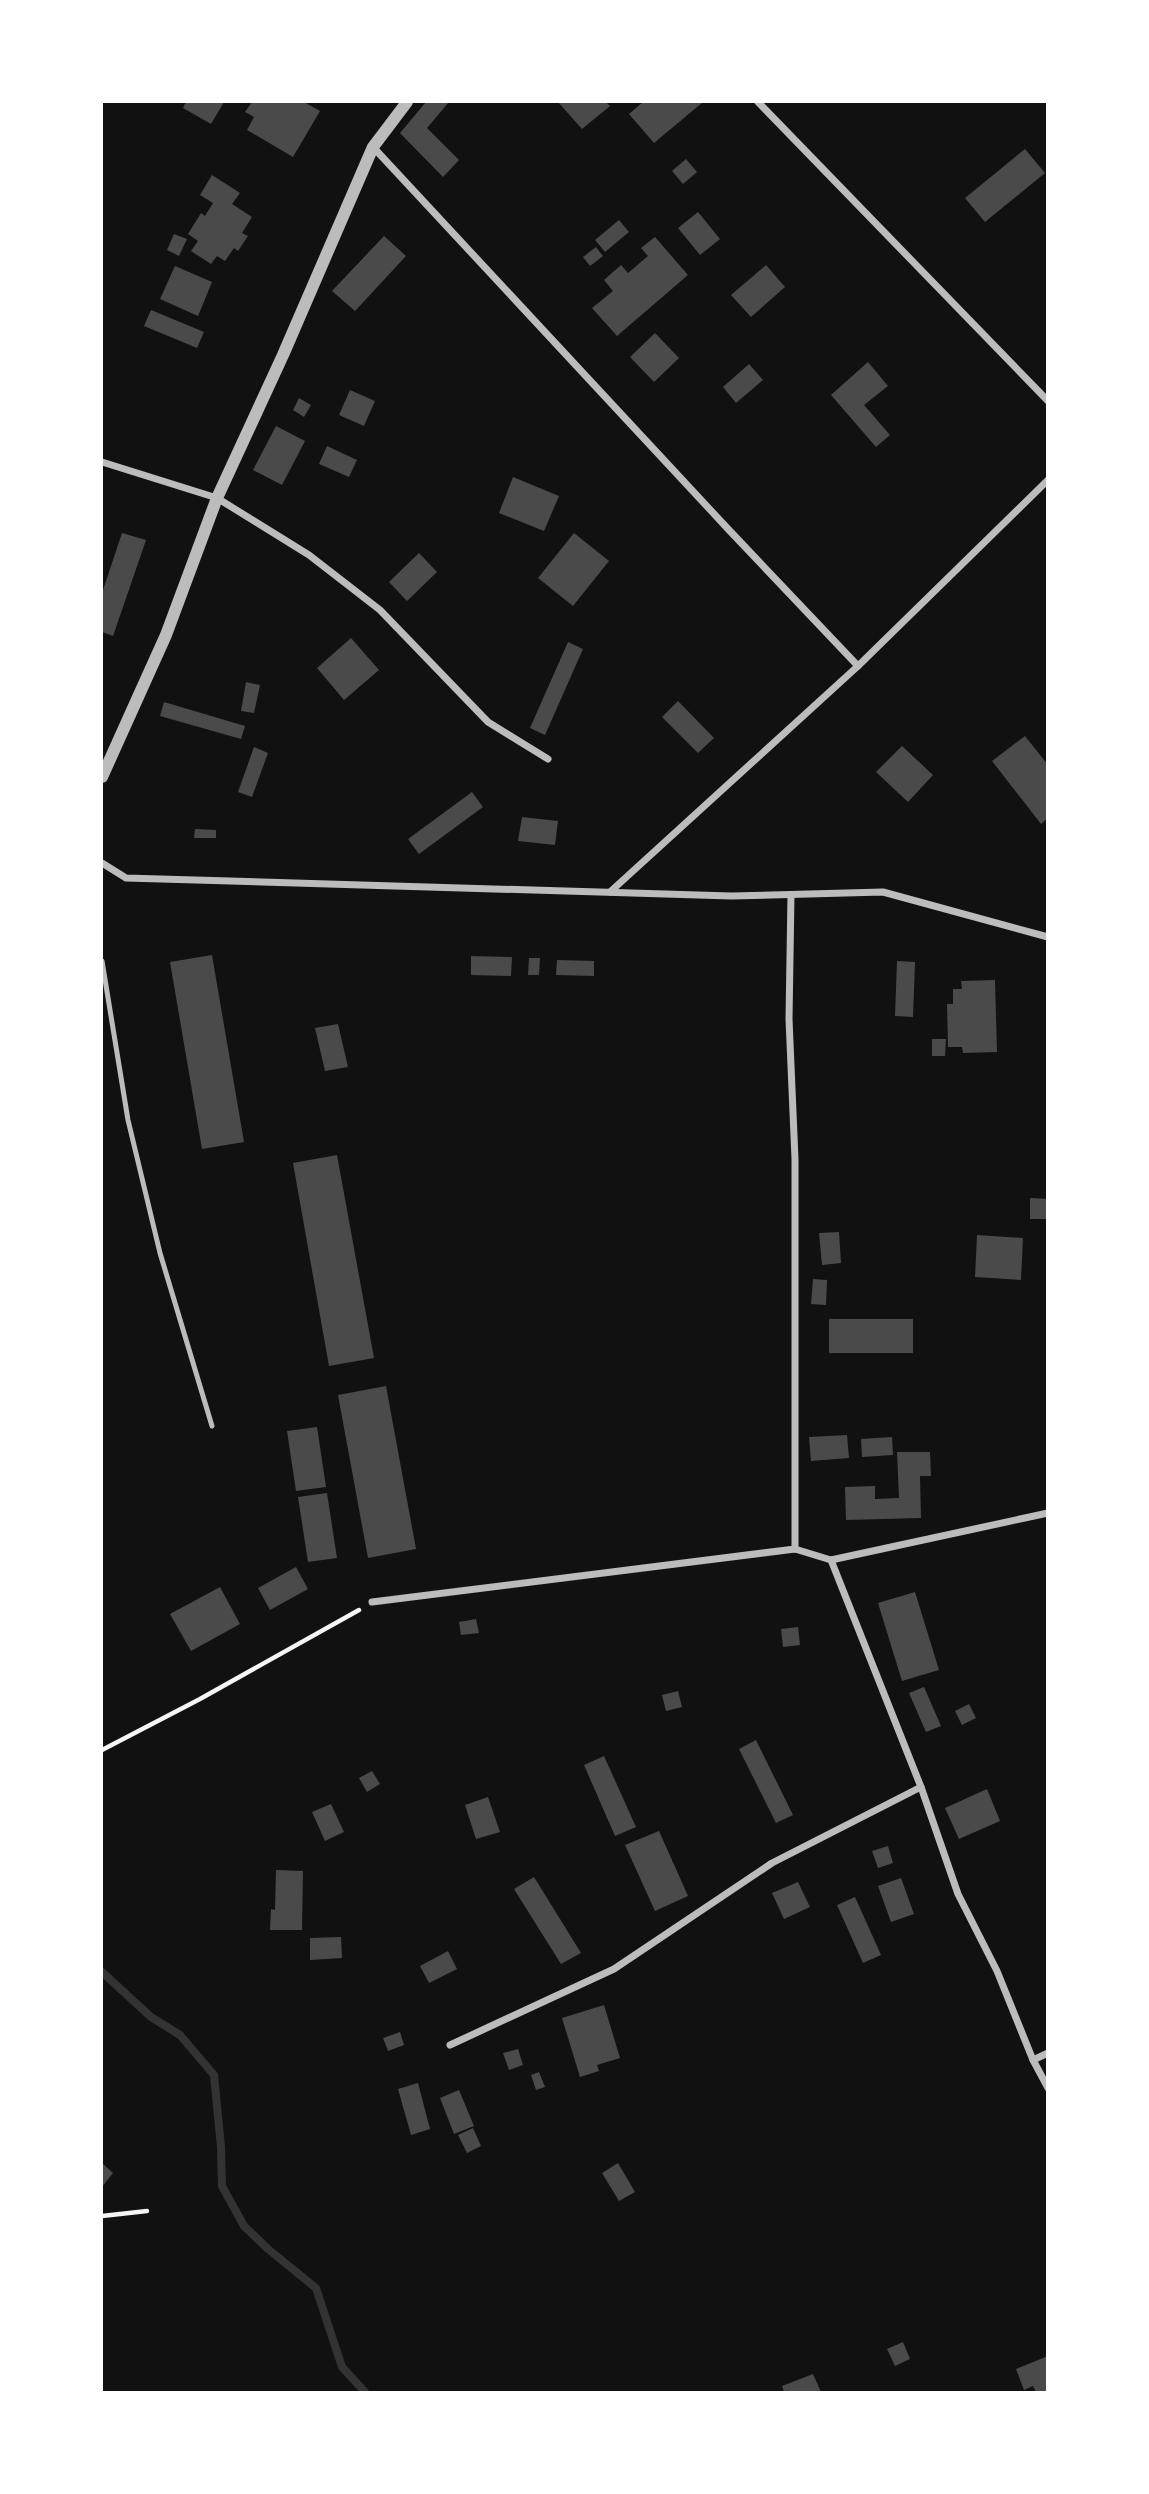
<svg xmlns="http://www.w3.org/2000/svg" width="1149" height="2494" viewBox="0 0 1149 2494" font-family="Arial,sans-serif">
<rect width="100%" height="100%" fill="#111"/>
<g fill="none" stroke-linecap="round" stroke-linejoin="round">
<polyline stroke="#333" stroke-width="8" points="102,1972 151,2017 180,2035 214,2075 221,2147 222,2186 244,2226 268,2249 316,2288 342,2367 365,2392"/>
</g>
<g fill="#4a4a4a">
<polygon points="186,102 224,102 211,124 183,108"/>
<polygon points="252,102 304,102 320,111 293,157 247,130 254,117 245,112"/>
<polygon points="426,102 449,102 427,128 459,160 443,177 400,133"/>
<polygon points="558,102 606,102 610,106 582,129"/>
<polygon points="643,102 703,102 654,143 629,114"/>
<polygon points="1025,149 1045,173 985,222 965,198"/>
<polygon points="686,159 697,172 683,184 672,171"/>
<polygon points="212,175 240,193 232,204 252,217 242,233 248,236 238,251 234,248 225,261 217,256 211,264 191,251 198,241 188,234 201,213 205,216 213,203 200,195"/>
<polygon points="698,212 720,239 700,255 678,228"/>
<polygon points="619,220 629,232 605,252 595,240"/>
<polygon points="174,234 187,239 179,256 167,250"/>
<polygon points="384,236 406,256 355,311 332,291"/>
<polygon points="655,237 688,275 617,336 592,308 613,291 604,280 621,265 628,273 648,256 641,248"/>
<polygon points="596,247 603,256 590,266 583,257"/>
<polygon points="766,265 785,287 751,317 731,295"/>
<polygon points="175,266 212,282 198,316 160,299"/>
<polygon points="151,310 204,332 197,348 144,326"/>
<polygon points="655,333 679,358 654,382 630,357"/>
<polygon points="868,362 888,386 864,405 890,435 876,447 831,395"/>
<polygon points="749,364 763,380 736,403 723,387"/>
<polygon points="350,390 375,401 364,426 339,415"/>
<polygon points="299,398 311,405 304,417 293,410"/>
<polygon points="276,426 305,441 282,485 253,470"/>
<polygon points="327,446 357,460 349,477 319,464"/>
<polygon points="513,477 559,496 544,531 499,513"/>
<polygon points="122,533 146,540 113,636 102,632 102,593"/>
<polygon points="574,533 609,561 573,606 538,578"/>
<polygon points="419,553 437,572 407,601 389,582"/>
<polygon points="351,638 379,670 344,700 317,668"/>
<polygon points="568,642 583,649 545,735 530,728"/>
<polygon points="246,682 260,685 254,713 241,711"/>
<polygon points="678,701 714,738 698,753 662,717"/>
<polygon points="164,702 245,726 241,739 160,716"/>
<polygon points="1025,736 1048,765 1048,818 1041,824 992,761"/>
<polygon points="902,746 933,775 908,802 876,772"/>
<polygon points="254,747 268,753 252,797 238,792"/>
<polygon points="472,792 483,807 419,854 408,839"/>
<polygon points="522,817 558,821 555,845 518,841"/>
<polygon points="195,829 216,830 216,838 194,838"/>
<polygon points="212,955 244,1142 202,1149 170,962"/>
<polygon points="471,956 512,957 511,976 471,975"/>
<polygon points="529,958 540,958 539,975 528,975"/>
<polygon points="557,960 594,961 594,976 556,975"/>
<polygon points="897,961 915,962 913,1017 895,1016"/>
<polygon points="995,980 997,1052 963,1053 962,1047 948,1047 947,1004 953,1004 953,989 962,989 961,981"/>
<polygon points="338,1024 348,1067 325,1071 315,1028"/>
<polygon points="932,1039 946,1039 945,1056 932,1056"/>
<polygon points="337,1155 374,1358 329,1366 293,1163"/>
<polygon points="1030,1198 1048,1199 1048,1219 1030,1219"/>
<polygon points="839,1232 841,1263 822,1265 819,1233"/>
<polygon points="977,1235 1023,1238 1021,1280 975,1277"/>
<polygon points="813,1279 827,1280 826,1305 811,1304"/>
<rect x="829" y="1319" width="84" height="34"/>
<polygon points="386,1386 416,1549 368,1558 338,1395"/>
<polygon points="317,1427 326,1487 296,1491 287,1431"/>
<polygon points="847,1435 849,1458 811,1461 809,1437"/>
<polygon points="892,1437 893,1455 862,1457 861,1439"/>
<polygon points="897,1452 930,1452 931,1476 920,1476 921,1518 846,1520 845,1487 875,1486 875,1499 899,1498"/>
<polygon points="327,1493 337,1558 308,1562 298,1497"/>
<polygon points="296,1567 308,1589 270,1610 258,1588"/>
<polygon points="220,1587 240,1624 191,1651 170,1614"/>
<polygon points="915,1592 939,1670 902,1681 878,1603"/>
<polygon points="476,1619 479,1633 461,1635 459,1622"/>
<polygon points="798,1627 800,1645 783,1647 781,1629"/>
<polygon points="924,1687 941,1726 926,1732 909,1693"/>
<polygon points="678,1691 682,1707 666,1711 662,1695"/>
<polygon points="969,1704 976,1718 962,1725 955,1711"/>
<polygon points="756,1740 793,1815 776,1823 739,1749"/>
<polygon points="604,1756 636,1827 615,1836 584,1765"/>
<polygon points="372,1771 380,1784 367,1792 359,1778"/>
<polygon points="987,1789 1000,1821 959,1839 945,1808"/>
<polygon points="488,1797 500,1832 476,1839 465,1805"/>
<polygon points="331,1804 344,1832 325,1841 312,1812"/>
<polygon points="659,1831 688,1896 655,1911 625,1845"/>
<polygon points="888,1846 893,1863 878,1868 872,1851"/>
<polygon points="276,1870 303,1871 302,1930 270,1930 271,1909 275,1910"/>
<polygon points="534,1877 581,1953 561,1964 514,1889"/>
<polygon points="901,1878 914,1914 891,1922 878,1886"/>
<polygon points="798,1882 810,1907 784,1919 772,1893"/>
<polygon points="855,1897 881,1955 863,1963 837,1905"/>
<polygon points="341,1937 342,1958 310,1960 310,1938"/>
<polygon points="448,1951 457,1969 429,1983 420,1966"/>
<polygon points="604,2005 620,2058 597,2065 599,2071 580,2077 562,2018"/>
<polygon points="400,2032 404,2045 388,2051 383,2038"/>
<polygon points="518,2049 523,2065 509,2070 503,2053"/>
<polygon points="539,2072 545,2087 536,2090 531,2075"/>
<polygon points="418,2083 430,2129 411,2135 398,2089"/>
<polygon points="459,2090 474,2126 454,2134 440,2098"/>
<polygon points="473,2128 481,2146 467,2153 458,2135"/>
<polygon points="102,2163 113,2173 102,2187"/>
<polygon points="618,2163 635,2192 619,2201 602,2173"/>
<polygon points="903,2342 910,2359 895,2366 887,2349"/>
<polygon points="1048,2356 1048,2392 1036,2392 1033,2386 1024,2390 1016,2369"/>
<polygon points="813,2374 821,2392 784,2392 782,2386"/>
</g>
<g fill="none" stroke-linecap="round" stroke-linejoin="round">
<g stroke="#f5f5f5" stroke-width="4.5">
<polyline points="102,1750 200,1699 359,1610"/>
<polyline points="102,2216 147,2211"/>
</g>
<polyline stroke="#bcbcbc" stroke-width="5" points="102,961 128,1120 160,1253 212,1426"/>
<g stroke="#bcbcbc" stroke-width="7">
<polyline points="758,102 1048,401"/>
<polyline points="373,147 729,530 858,666"/>
<polyline points="102,462 217,498 309,555 380,610 488,722 548,759"/>
<polyline points="102,863 126,878 731,896 883,892 1048,937"/>
<polyline points="610,892 858,666 1048,480"/>
<polyline points="791,895 789,1019 795,1159 795,1549"/>
<polyline points="831,1560 921,1787 958,1894 997,1971 1033,2060 1048,2088"/>
<polyline points="372,1602 795,1549 831,1560 1048,1513"/>
<polyline points="450,2045 614,1969 772,1863 921,1787"/>
<polyline points="1033,2060 1048,2053"/>
</g>
<polyline stroke="#bcbcbc" stroke-width="12" points="102,777 166,635 217,498 283,355 373,147 407,102"/>
</g>
<rect width="1149" height="2494" fill="none" stroke="#ffffff" stroke-width="206"/>
</svg>
